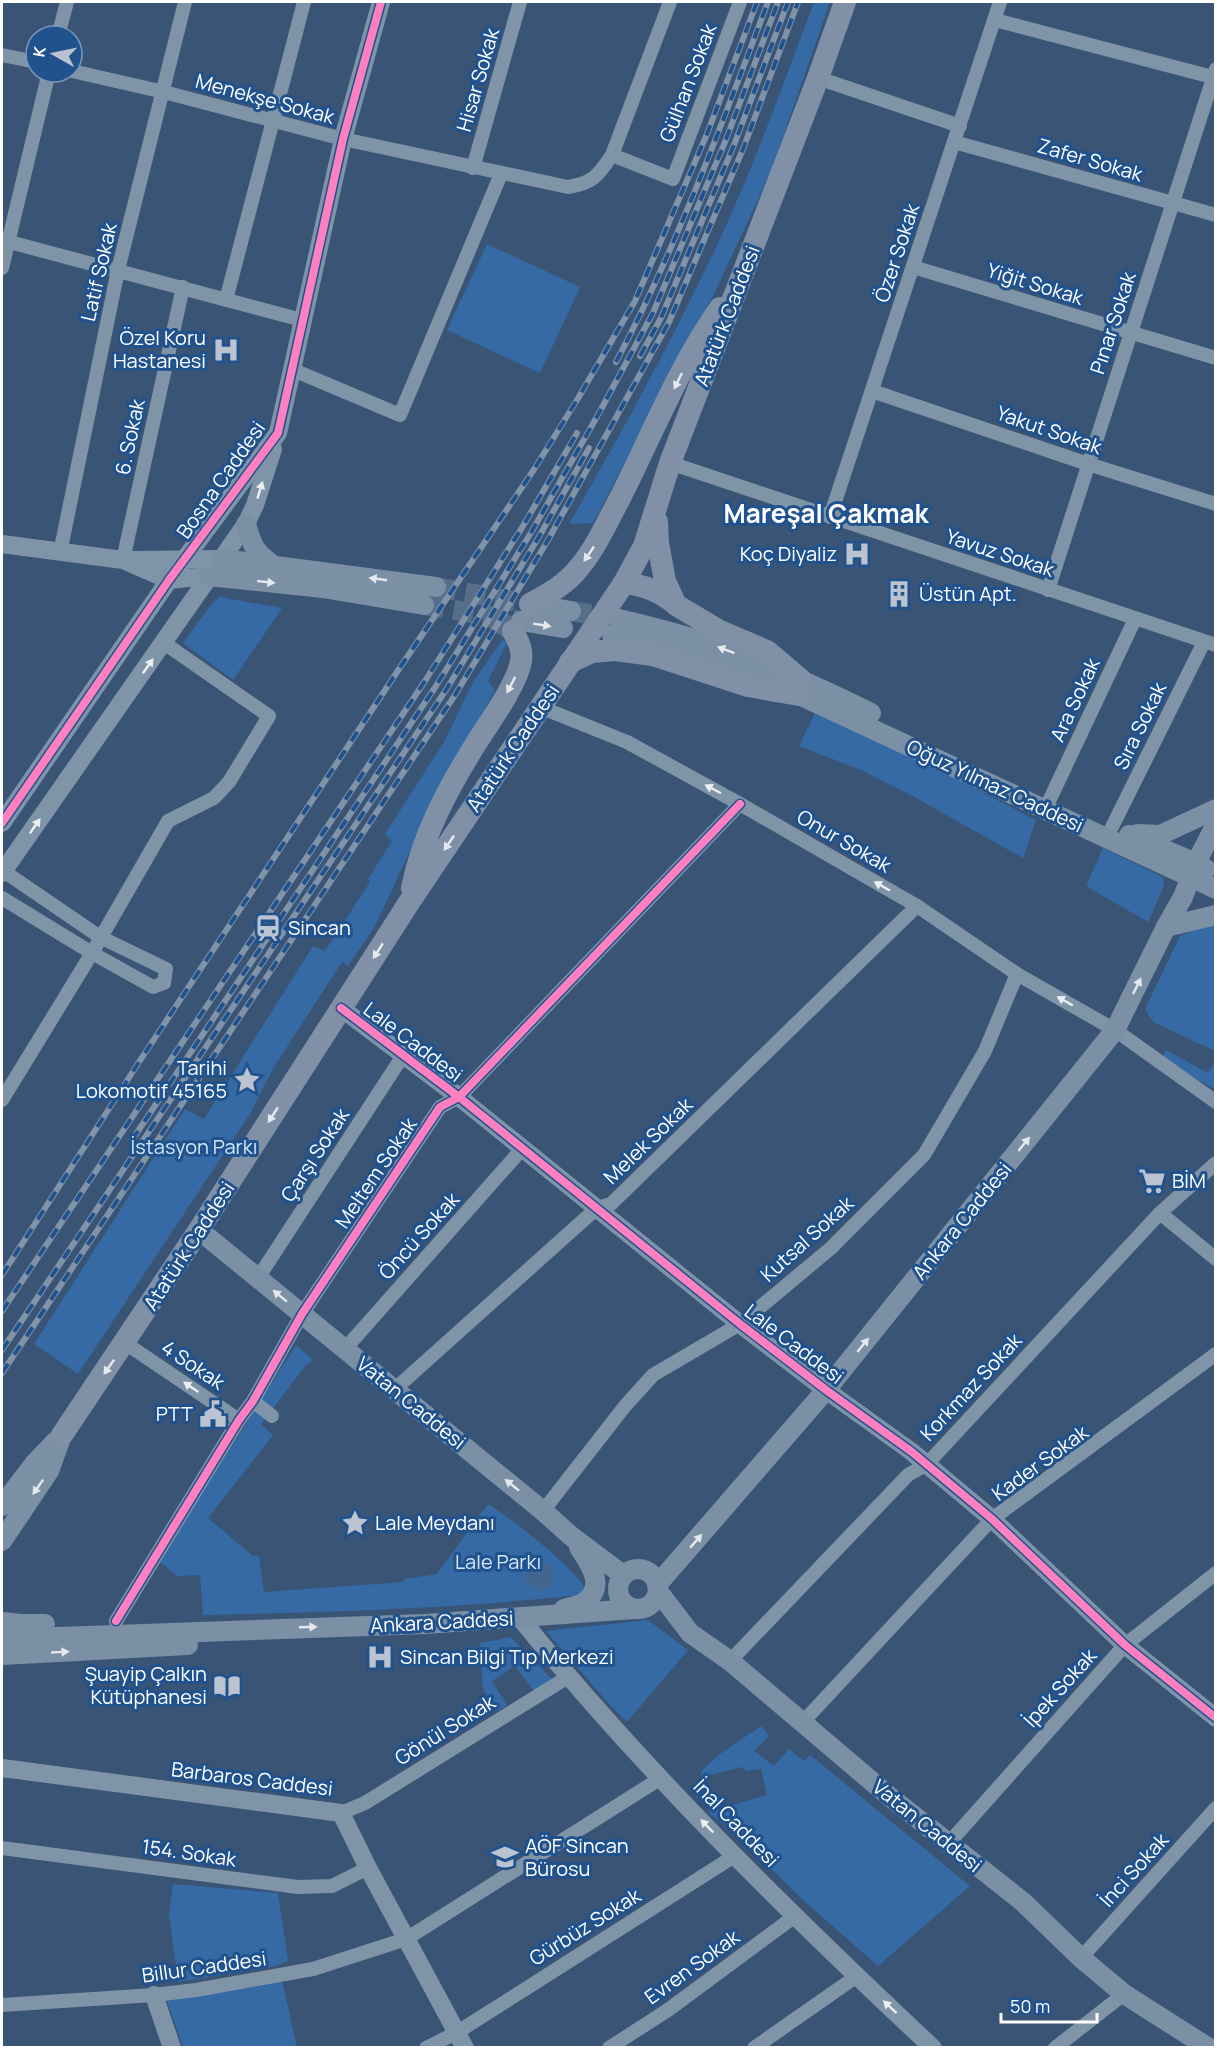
<svg xmlns="http://www.w3.org/2000/svg" width="1217" height="2049" viewBox="0 0 1217 2049" font-family="Manrope,sans-serif">
<rect width="100%" height="100%" fill="#395475"/>
<g fill="#356aa4">
<path d="M814,2H830L770,174L712,298L593,523L569,524C622,432 673,339 718,243C755,164 784,82 814,2Z"/>
<polygon points="487,244 580,287 540,373 447,330"/>
<polygon points="219,597 282,608 233,680 183,643 211,605"/>
<polygon points="503,639 507,643 488,681 495,690 420,830 374,928 348,966 342,962 274,1067 250,1114 78,1374 34,1344 185,1109 204,1119 313,946 325,951 370,882 368,879 392,841 385,834 444,742 473,682"/>
<polygon points="815,713 937,769 1036,820 1023,858 916,798 861,770 799,746"/>
<polygon points="1103,848 1163,877 1164,886 1148,922 1086,886"/>
<polygon points="1215,922 1215,1051 1155,1023 1150,1018 1145,1009 1180,936"/>
<polygon points="1166,1050 1208,1073 1215,1062 1215,1089 1198,1080 1163,1056"/>
<path d="M296,1345L313,1360L306,1365L261,1424L273,1435L208,1518L253,1556H259L264,1592L404,1582V1579L437,1574L488,1504C508,1516 578,1570 585,1589L579,1595C454,1609 329,1612 203,1615L200,1575L177,1576L159,1561Z"/>
<polygon points="648,1620 688,1650 627,1722 609,1704 546,1631"/>
<polygon points="511,1637 552,1679 534,1691 515,1666 492,1681 507,1705 498,1711 483,1690 480,1643"/>
<polygon points="761,1726 769,1736 754,1751 774,1766 789,1749 804,1761 810,1755 970,1886 878,1966 802,1899 738,1836 708,1812 767,1795 761,1769 746,1771 743,1767 701,1777 702,1770 720,1754"/>
<polygon points="173,1884 278,1893 288,1961 276,1966 178,1982 169,1914"/>
<polygon points="282,1981 297,2047 183,2047 166,1998"/>
</g>
<circle fill="#436690" cx="539" cy="1576" r="14"/>
<g fill="none" stroke-linecap="round" stroke-linejoin="round">
<g stroke="#576e8a" stroke-width="20" stroke-dasharray="20 10" stroke-linecap="butt">
<polyline points="436,587 530,604"/>
<polyline points="424,605 521,621"/>
<polyline points="571,611 616,618"/>
</g>
<polyline stroke="#576e8a" stroke-width="22" stroke-dasharray="22 11" stroke-linecap="butt" points="492,616 513,631"/>
<g stroke="#8094a8" stroke-width="14">
<polyline points="995,20 1216,78"/>
<polyline points="58,36 67,2"/>
<polyline points="2,55 36,62"/>
<path d="M72,71L164,92L343,139L568,187C594,183 598,175 612,155L670,2"/>
<polyline points="818,78 960,126"/>
<polyline points="954,142 1216,215"/>
<polyline points="612,155 673,179 740,2"/>
<polyline points="473,168 520,2"/>
<polyline points="2,240 302,320"/>
<polyline points="913,267 1216,358"/>
<polyline points="2,268 49,72"/>
<polyline points="226,300 304,2"/>
<polyline points="291,369 400,415 501,174"/>
<polyline points="872,391 1088,464 1216,504"/>
<polyline points="670,463 1216,645"/>
<polyline points="830,517 1000,2"/>
<polyline points="60,553 118,270 185,2"/>
<polyline points="123,560 183,287"/>
<polyline points="1048,590 1216,69"/>
<polyline points="540,707 627,742 740,804 917,906 1017,974 1115,1030 1216,1102"/>
<polyline points="1050,799 1135,619"/>
<polyline points="1112,827 1204,642"/>
<polyline points="2,870 100,937 166,969 164,983 153,987 92,953 2,898"/>
<polyline points="2,1100 92,953 168,821 214,798 229,782 269,716 164,643"/>
<polyline points="1160,1213 1216,1259"/>
<polyline points="258,1278 404,1054"/>
<polyline points="125,1343 239,1420"/>
<polyline points="345,1349 522,1149"/>
<polyline points="395,1389 597,1208 611,1204 917,906"/>
<polyline points="253,1401 272,1416"/>
<polyline points="543,1511 625,1406 653,1375 740,1324 831,1248 924,1155 985,1051 1017,974"/>
<polyline points="116,1621 239,1420 253,1401 302,1314 440,1107 459,1097 740,804"/>
<polyline points="730,1661 908,1475 927,1464 1160,1213 1216,1163"/>
<polyline points="802,1723 992,1519 1216,1354"/>
<polyline points="341,1813 365,1803 568,1677"/>
<polyline points="948,1844 1125,1645 1216,1573"/>
<polyline points="2,1848 298,1887 332,1886 368,1868"/>
<polyline points="1081,1958 1216,1808"/>
<polyline points="2,2005 154,1995 196,1990 313,1969 406,1939 661,1778"/>
<polyline points="426,2048 456,2033 736,1855"/>
<polyline points="609,2048 668,2010 795,1916"/>
<polyline points="754,2048 857,1976"/>
<polyline points="1055,2048 1124,1994"/>
</g>
<g stroke="#8094a8" stroke-width="18">
<polyline points="2,544 123,560 169,580 208,576"/>
<polyline points="131,560 222,559"/>
<polyline points="2,823 169,580 278,433 343,139 381,2"/>
<polyline points="2,873 246,524 255,505 273,449"/>
<polyline points="341,1008 459,1097 740,1324 826,1390 912,1452 992,1519 1125,1645 1216,1718"/>
<path d="M520,1618C645,1772 788,1912 933,2048"/>
<polyline points="2,1768 341,1813 368,1868 465,2048"/>
<polyline points="154,1995 172,2048"/>
</g>
<g stroke="#7c90a5" stroke-width="20">
<path d="M246,524C252,545 254,552 273,565"/>
<polyline points="222,559 436,587"/>
<polyline points="208,576 323,588 424,605"/>
<polyline points="530,604 571,611"/>
<path d="M619,619C653,627 687,636 720,647C772,666 822,689 871,713"/>
<polyline points="521,621 563,628"/>
<polyline points="612,635 651,643 715,661 799,695 1216,889"/>
<polyline points="1137,834 1160,835 1216,809"/>
<polyline points="1129,835 1196,863 1206,869"/>
<polyline points="1166,927 1216,915"/>
<polyline points="199,1230 543,1511 571,1536 623,1575"/>
<polyline points="2,1506 34,1464 56,1441"/>
<polyline points="2,1541 49,1471 62,1435"/>
<circle cx="638" cy="1589" r="20"/>
<polyline points="657,1585 826,1390 1115,1030 1166,927 1183,897 1196,863 1216,824"/>
<polyline points="658,1591 690,1633 730,1661 889,1796 1023,1902 1081,1958 1124,1994 1209,2048"/>
<path d="M564,1609C571,1607 582,1605 587,1600C606,1584 588,1562 579,1547"/>
<polyline points="2,1622 20,1624 45,1624"/>
<polyline points="2,1639 425,1624 634,1609"/>
<polyline points="2,1655 188,1645"/>
</g>
<g stroke="#8091a7" stroke-width="22">
<polyline points="657,522 658,543 665,581 676,605 718,630 767,651 800,679"/>
<path d="M624,583C644,585 660,591 675,604"/>
<path d="M530,604C548,594 565,585 578,569C596,548 607,522 620,498C652,435 679,366 720,308"/>
<polyline points="570,662 592,652 615,650 653,655 748,686 799,695"/>
<path d="M412,888C422,837 447,790 475,745C488,724 517,685 521,661C523,649 518,641 513,631"/>
<polyline points="62,1435 199,1230 410,901 624,583 644,546 670,463 818,78 845,2"/>
</g>
<defs>
<g id="rail">
<polyline points="640,356 661,318 734,145 788,2"/>
<path d="M616,362C677,247 722,123 768,2"/>
<polyline points="132,1140 436,686 532,531 599,413 653,313 725,142 778,2"/>
<polyline points="2,1275 141,1059 399,669 533,471 577,400 635,301 707,134 757,2"/>
<polyline points="2,1311 425,681 523,526 577,433"/>
<polyline points="2,1350 446,690 540,535 589,448"/>
<polyline points="2,1373 455,695 548,540 669,322 743,149 798,2"/>
</g>
</defs>
<use href="#rail" stroke="#8093a8" stroke-width="6"/>
<use href="#rail" stroke="#20528e" stroke-width="4" stroke-dasharray="11" stroke-linecap="butt"/>
<defs>
<g id="cycleway">
<polyline points="2,823 169,580 278,433 343,139 381,2"/>
<polyline points="341,1008 459,1097 740,1324 826,1390 912,1452 992,1519 1125,1645 1216,1718"/>
<polyline points="116,1621 239,1420 253,1401 302,1314 440,1107 459,1097 740,804"/>
</g>
</defs>
<use href="#cycleway" stroke="#20528e" stroke-width="11"/>
<use href="#cycleway" stroke="#ff80c0" stroke-width="8"/>
</g>
<defs><path id="oneway-solid" d="M-6-.8H1V-3.2L6.5 0L1 3.2V.8H-6Z" transform="scale(1.5)"/></defs>
<g fill="#e6e9ed">
<use href="#oneway-solid" transform="translate(678 381) rotate(116)"/>
<use href="#oneway-solid" transform="translate(589 554) rotate(124)"/>
<use href="#oneway-solid" transform="translate(511 685) rotate(118)"/>
<use href="#oneway-solid" transform="translate(449 843) rotate(124)"/>
<use href="#oneway-solid" transform="translate(378 951) rotate(123)"/>
<use href="#oneway-solid" transform="translate(273 1115) rotate(123)"/>
<use href="#oneway-solid" transform="translate(109 1367) rotate(125)"/>
</g>
<g fill="#eceff2">
<use href="#oneway-solid" transform="translate(260 490) rotate(-73)"/>
<use href="#oneway-solid" transform="translate(148 666) rotate(-55)"/>
<use href="#oneway-solid" transform="translate(713 789) rotate(-152)"/>
<use href="#oneway-solid" transform="translate(35 826) rotate(-55)"/>
<use href="#oneway-solid" transform="translate(882 886) rotate(-150)"/>
<use href="#oneway-solid" transform="translate(1065 1001) rotate(-150)"/>
<use href="#oneway-solid" transform="translate(191 1387) rotate(-146)"/>
<use href="#oneway-solid" transform="translate(707 1826) rotate(-134)"/>
<use href="#oneway-solid" transform="translate(890 2007) rotate(-137)"/>
</g>
<g fill="#e5e9ed">
<use href="#oneway-solid" transform="translate(378 579) rotate(-172)"/>
<use href="#oneway-solid" transform="translate(266 582) rotate(6)"/>
<use href="#oneway-solid" transform="translate(542 625) rotate(9)"/>
<use href="#oneway-solid" transform="translate(726 650) rotate(-159)"/>
<use href="#oneway-solid" transform="translate(1137 986) rotate(-64)"/>
<use href="#oneway-solid" transform="translate(1024 1144) rotate(-51)"/>
<use href="#oneway-solid" transform="translate(280 1296) rotate(-141)"/>
<use href="#oneway-solid" transform="translate(863 1345) rotate(-51)"/>
<use href="#oneway-solid" transform="translate(512 1485) rotate(-141)"/>
<use href="#oneway-solid" transform="translate(38 1487) rotate(125)"/>
<use href="#oneway-solid" transform="translate(696 1541) rotate(-49)"/>
<use href="#oneway-solid" transform="translate(308 1627) rotate(-2)"/>
<use href="#oneway-solid" transform="translate(60 1652) rotate(-3)"/>
</g>
<defs>
<symbol id="hospital-bare" viewBox="-9 -9 18 18"><path d="M-5-5h3v3.5h4V-5h3V5h-3V1.5h-4V5h-3Z" fill="#bac3cf" stroke="#20528e" stroke-width="2.5" paint-order="stroke"/></symbol>
<symbol id="building-bare" viewBox="-9 -9 18 18"><path d="M-4-6H4V6H1V3H-1V6H-4ZM-2.5-4.3h1.7v1.8h-1.7ZM.8-4.3h1.7v1.8H.8ZM-2.5-1h1.7V.8h-1.7ZM.8-1h1.7V.8H.8Z" fill="#bac3cf" stroke="#20528e" stroke-width="2.5" paint-order="stroke"/></symbol>
<symbol id="station-bare" viewBox="-9 -9 18 18"><path d="M-3-6H3Q5-6 5-4V2Q5 4 3 4L4.5 6H3L1.5 4h-3L-3 6H-4.5L-3 4Q-5 4-5 2V-4Q-5-6-3-6ZM-3.5-4v3h7v-3ZM-3.5 1v1.5H-2V1ZM2 1v1.5H3.5V1Z" fill="#bac3cf" stroke="#20528e" stroke-width="2.5" paint-order="stroke"/></symbol>
<symbol id="sight-bare" viewBox="-9 -9 18 18"><path d="M0-6L1.8-2.2L6-1.7L2.9 1.2L3.7 5.4L0 3.3L-3.7 5.4L-2.9 1.2L-6-1.7L-1.8-2.2Z" fill="#bac3cf" stroke="#20528e" stroke-width="2.5" paint-order="stroke"/></symbol>
<symbol id="supermarket-bare" viewBox="-9 -9 18 18"><path d="M-6-5.5h2.5l.6 2H6L4.5 2H-2.5L-4.4-4H-6ZM-1.5 3.2a1.3 1.3 0 1 0 .1 0ZM3 3.2a1.3 1.3 0 1 0 .1 0Z" fill="#bac3cf" stroke="#20528e" stroke-width="2.5" paint-order="stroke"/></symbol>
<symbol id="civic-bare" viewBox="-9 -9 18 18"><path d="M-.6-6.5H3V-4.5H.6V-3L4-1V1h2V6H-6V1h2V-1L-.6-3ZM-1.2 2.5V6h2.4V2.5Z" fill="#bac3cf" stroke="#20528e" stroke-width="2.5" paint-order="stroke"/></symbol>
<symbol id="library-bare" viewBox="-9 -9 18 18"><path d="M-6-4Q-3-5.5-.7-3.5V5Q-3 3-6 4ZM6-4Q3-5.5 .7-3.5V5Q3 3 6 4Z" fill="#bac3cf" stroke="#20528e" stroke-width="2.5" paint-order="stroke"/></symbol>
<symbol id="university-bare" viewBox="-9 -9 18 18"><path d="M0-5L7-2L0 1L-7-2ZM-4 1L0 2.5L4 1V4Q0 6-4 4Z" fill="#bac3cf" stroke="#20528e" stroke-width="2.5" paint-order="stroke"/></symbol>
</defs>
<g fill-rule="evenodd">
<use href="#hospital-bare" x="207" y="331" width="38" height="38"/>
<use href="#hospital-bare" x="838" y="535" width="38" height="38"/>
<use href="#building-bare" x="880" y="575" width="38" height="38"/>
<use href="#station-bare" x="249" y="909" width="38" height="38"/>
<use href="#sight-bare" x="228" y="1061" width="38" height="38"/>
<use href="#supermarket-bare" x="1133" y="1162" width="38" height="38"/>
<use href="#civic-bare" x="194" y="1395" width="38" height="38"/>
<use href="#sight-bare" x="336" y="1504" width="38" height="38"/>
<use href="#hospital-bare" x="361" y="1638" width="38" height="38"/>
<use href="#library-bare" x="208" y="1667" width="38" height="38"/>
<use href="#university-bare" x="486" y="1838" width="38" height="38"/>
</g>
<g text-anchor="middle" stroke-width="6" stroke-linejoin="round" paint-order="stroke">
<g font-size="20" fill="#fff" stroke="#20528e">
<text transform="translate(478 80) rotate(-74)" y="7">Hisar Sokak</text>
<text transform="translate(688 83) rotate(-69)" y="7">Gülhan Sokak</text>
<text transform="translate(265 99) rotate(15)" y="7">Menekşe Sokak</text>
<text transform="translate(1090 160) rotate(16)" y="7">Zafer Sokak</text>
<text transform="translate(897 253) rotate(-72)" y="7">Özer Sokak</text>
<text transform="translate(99 272) rotate(-77)" y="7">Latif Sokak</text>
<text transform="translate(1035 284) rotate(17)" y="7">Yiğit Sokak</text>
<text transform="translate(727 316) rotate(-69)" y="7">Atatürk Caddesi</text>
<text transform="translate(1113 323) rotate(-72)" y="7">Pınar Sokak</text>
<text transform="translate(1049 430) rotate(19)" y="7">Yakut Sokak</text>
<text transform="translate(130 437) rotate(-78)" y="7">6. Sokak</text>
<text transform="translate(221 480) rotate(-55)" y="7">Bosna Caddesi</text>
<text transform="translate(1000 553) rotate(18)" y="7">Yavuz Sokak</text>
<text transform="translate(1075 700) rotate(-65)" y="7">Ara Sokak</text>
<text transform="translate(1140 726) rotate(-64)" y="7">Sıra Sokak</text>
<text transform="translate(513 748) rotate(-56)" y="7">Atatürk Caddesi</text>
<text transform="translate(995 786) rotate(25)" y="7">Oğuz Yılmaz Caddesi</text>
<text transform="translate(844 841) rotate(30)" y="7">Onur Sokak</text>
<text transform="translate(413 1042) rotate(37)" y="7">Lale Caddesi</text>
<text transform="translate(648 1141) rotate(-44)" y="7">Melek Sokak</text>
<text transform="translate(315 1155) rotate(-57)" y="7">Çarşı Sokak</text>
<text transform="translate(376 1173) rotate(-56)" y="7">Meltem Sokak</text>
<text transform="translate(962 1221) rotate(-51)" y="7">Ankara Caddesi</text>
<text transform="translate(419 1236) rotate(-48)" y="7">Öncü Sokak</text>
<text transform="translate(807 1239) rotate(-42)" y="7">Kutsal Sokak</text>
<text transform="translate(189 1246) rotate(-57)" y="7">Atatürk Caddesi</text>
<text transform="translate(794 1344) rotate(37)" y="7">Lale Caddesi</text>
<text transform="translate(193 1365) rotate(34)" y="7">4 Sokak</text>
<text transform="translate(971 1387) rotate(-47)" y="7">Korkmaz Sokak</text>
<text transform="translate(411 1403) rotate(39)" y="7">Vatan Caddesi</text>
<text transform="translate(1040 1463) rotate(-36)" y="7">Kader Sokak</text>
<text transform="translate(442 1622) rotate(-3)" y="7">Ankara Caddesi</text>
<text transform="translate(1060 1688) rotate(-48)" y="7">İpek Sokak</text>
<text transform="translate(445 1730) rotate(-32)" y="7">Gönül Sokak</text>
<text transform="translate(252 1779) rotate(7)" y="7">Barbaros Caddesi</text>
<text transform="translate(736 1823) rotate(46)" y="7">İnal Caddesi</text>
<text transform="translate(927 1826) rotate(39)" y="7">Vatan Caddesi</text>
<text transform="translate(189 1853) rotate(8)" y="7">154. Sokak</text>
<text transform="translate(1134 1870) rotate(-48)" y="7">İnci Sokak</text>
<text transform="translate(585 1927) rotate(-32)" y="7">Gürbüz Sokak</text>
<text transform="translate(204 1967) rotate(-8)" y="7">Billur Caddesi</text>
<text transform="translate(692 1967) rotate(-36)" y="7">Evren Sokak</text>
</g>
<g font-size="20" fill="#fff" stroke="#20528e" text-anchor="start">
<text x="206" y="345" text-anchor="end">Özel Koru<tspan x="206" dy="23">Hastanesi</tspan></text>
<text x="837" y="561" text-anchor="end">Koç Diyaliz</text>
<text x="919" y="601">Üstün Apt.</text>
<text x="288" y="935">Sincan</text>
<text x="227" y="1075" text-anchor="end">Tarihi<tspan x="227" dy="23">Lokomotif 45165</tspan></text>
<text x="1172" y="1188">BİM</text>
<text x="193" y="1421" text-anchor="end">PTT</text>
<text x="375" y="1530">Lale Meydanı</text>
<text x="400" y="1664">Sincan Bilgi Tıp Merkezi</text>
<text x="207" y="1681" text-anchor="end">Şuayip Çalkın<tspan x="207" dy="23">Kütüphanesi</tspan></text>
<text x="525" y="1853">AÖF Sincan<tspan x="525" dy="23">Bürosu</tspan></text>
</g>
<g font-size="20" fill="#d4e6f9" stroke="#20528e">
<text x="194" y="1154">İstasyon Parkı</text>
<text x="498" y="1569">Lale Parkı</text>
</g>
<g font-size="26" font-weight="bold" fill="#fff" stroke="#20528e">
<text x="826" y="523">Mareşal Çakmak</text>
</g>
</g>
<rect width="1217" height="2049" fill="none" stroke="#ffffff" stroke-width="6"/>
<g transform="translate(54 54) rotate(279)"><circle r="28" fill="#20528e" stroke="#7997bb" stroke-width="1.5"/>
<path d="M0-4.5L10 22L0 15L-10 22Z" fill="#bac3cf"/>
<text y="-9" font-size="16" font-weight="bold" text-anchor="middle" fill="#ffffff">K</text>
</g>
<path d="M1001 2013v9h96v-9" fill="none" stroke="#ffffff" stroke-width="3"/>
<text x="1010" y="2013" font-size="18" fill="#ffffff" stroke="#20528e" stroke-width="4.5" paint-order="stroke">50 m</text>
</svg>
